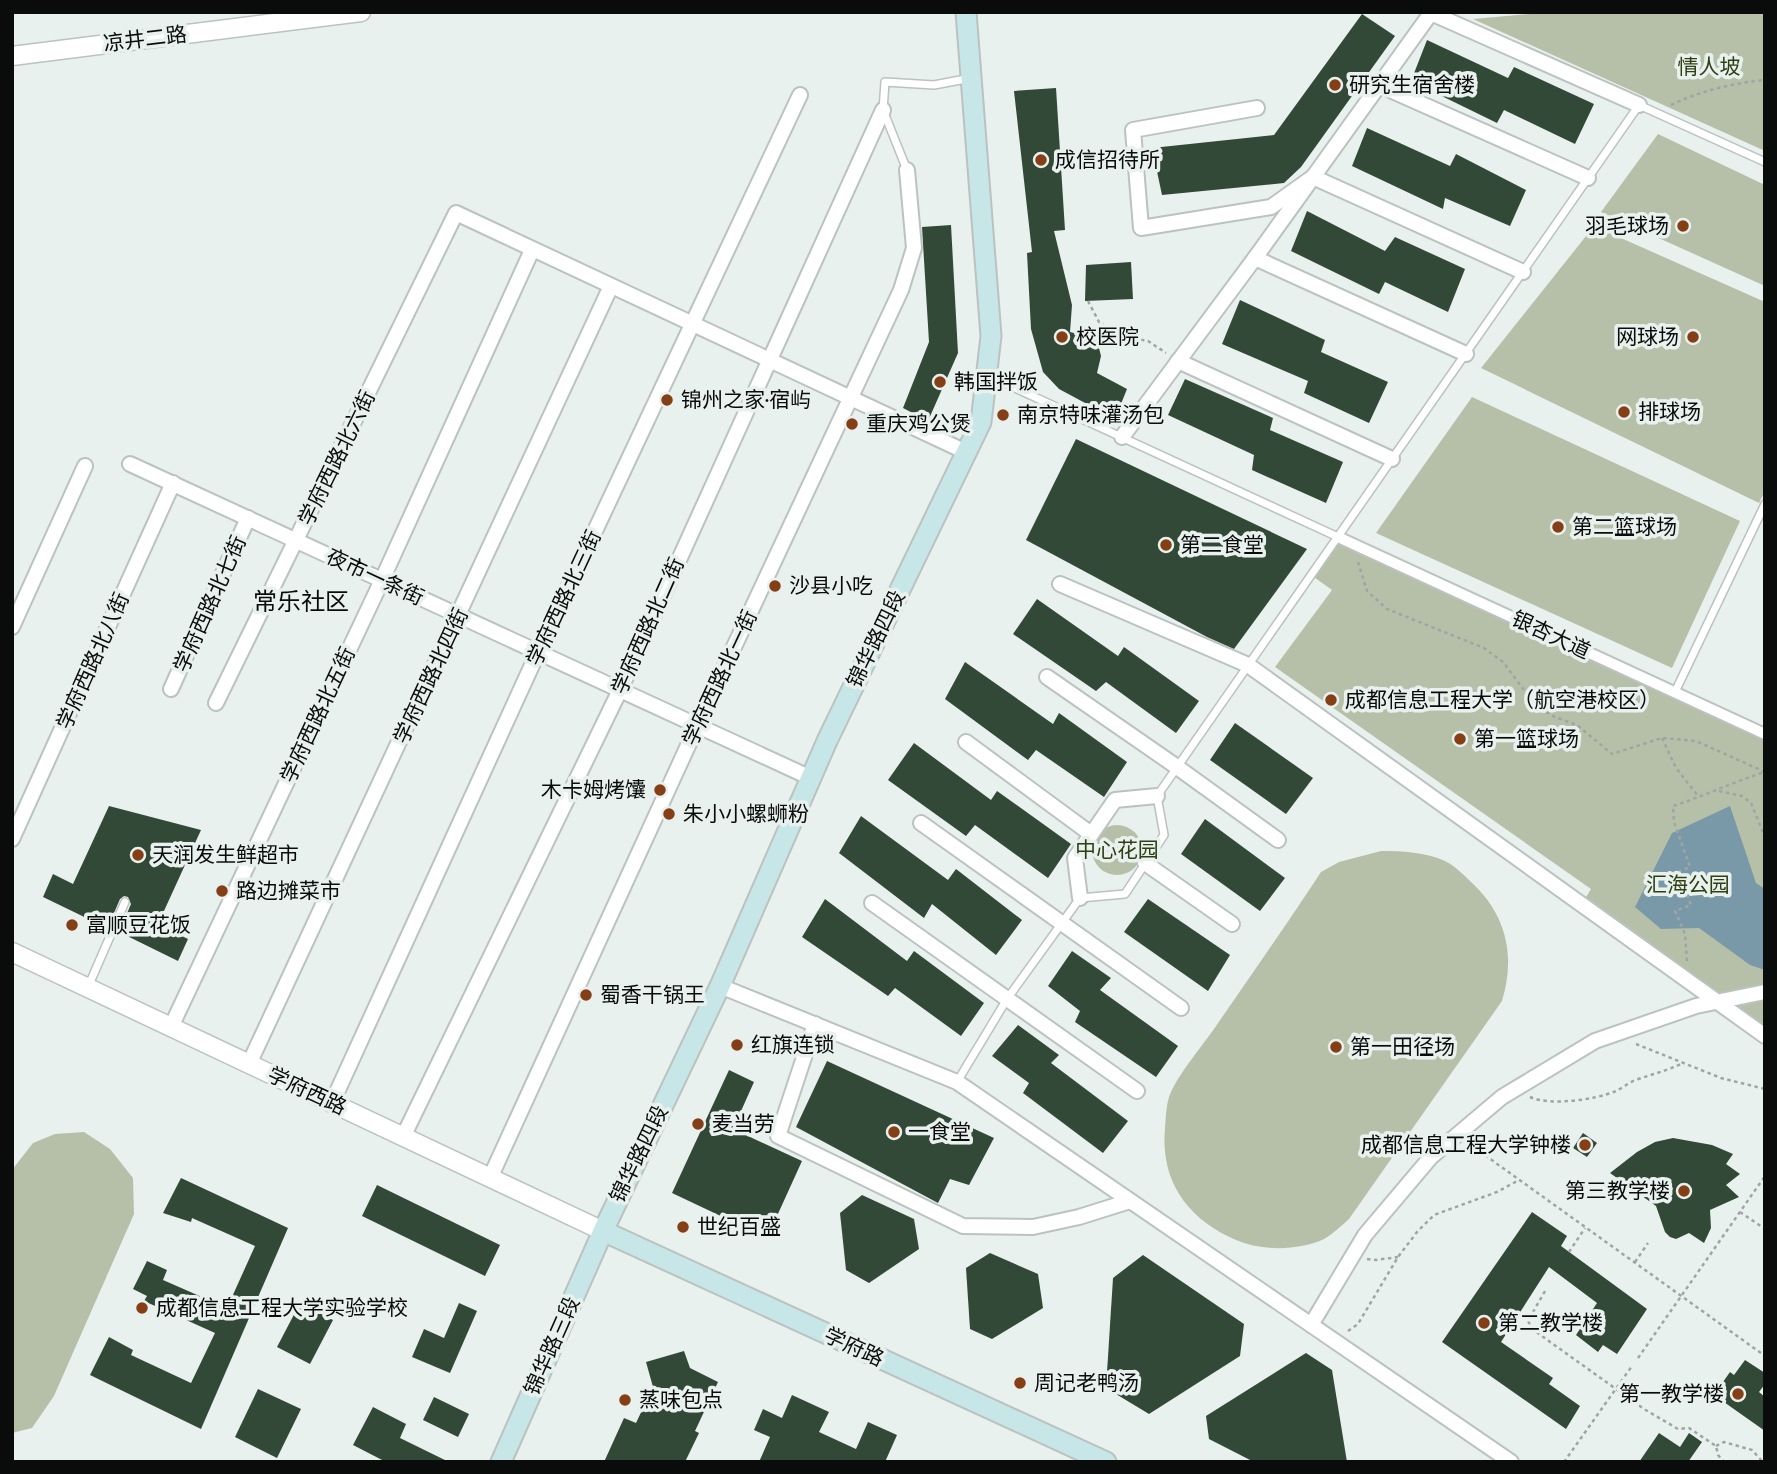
<svg xmlns="http://www.w3.org/2000/svg" width="1777" height="1474" viewBox="0 0 1777 1474" font-family="'Space Grotesk','Noto Sans SC',sans-serif">
<rect width="100%" height="100%" fill="#e9f1ef"/>
<g fill="#b6c0a8">
<polygon points="1551,12 1765,12 1765,151 1473,19"/>
<polygon points="1658,134 1765,185 1765,286 1601,212"/>
<polygon points="1594,226 1765,302 1765,491 1759,503 1481,368"/>
<polygon points="1472,397 1740,521 1672,668 1376,533"/>
<polygon points="1338,537 1765,734 1765,1036 1581,905 1591,889 1275,667 1332,590 1311,575"/>
<circle cx="1117" cy="850" r="25"/>
<path d="M1381,851C1402,851 1426,852 1445,861C1455,866 1463,874 1471,882C1506,914 1516,955 1502,1001L1349,1219C1341,1226 1333,1234 1324,1239C1299,1251 1261,1251 1236,1240C1188,1219 1160,1182 1165,1128C1166,1117 1166,1102 1171,1092C1180,1072 1203,1045 1216,1026C1251,975 1287,924 1321,872L1339,862Z"/>
<polygon points="84,1132 110,1149 133,1178 134,1214 54,1396 32,1428 12,1433 12,1170 33,1143 55,1134"/>
</g>
<polygon fill="#7a99a8" points="1730,806 1756,883 1765,889 1765,970 1750,965 1699,928 1661,929 1635,907 1672,833"/>
<g fill="#324938">
<polygon points="1362,14 1395,36 1301,167 1284,183 1162,195 1152,148 1274,135"/>
<polygon points="1427,40 1508,78 1514,67 1594,104 1575,144 1504,110 1497,123 1411,81"/>
<polygon points="1056,88 1065,230 1054,231 1072,305 1070,332 1078,334 1081,345 1085,345 1085,335 1097,340 1101,356 1097,373 1127,389 1115,419 1059,389 1043,372 1031,329 1027,253 1032,252 1014,91"/>
<polygon points="1367,128 1450,166 1456,154 1526,190 1510,226 1445,198 1443,209 1352,166"/>
<polygon points="1307,211 1385,251 1395,237 1465,269 1448,312 1385,282 1379,294 1291,251"/>
<polygon points="951,225 958,353 928,421 903,408 929,342 922,227"/>
<polygon points="1131,262 1133,299 1085,301 1086,265"/>
<polygon points="1240,300 1325,340 1321,352 1388,382 1369,423 1304,393 1308,381 1222,344"/>
<polygon points="1185,379 1273,418 1270,430 1343,462 1326,503 1252,470 1254,455 1168,415"/>
<polygon points="1076,439 1307,549 1234,649 1207,637 1026,540"/>
<polygon points="1037,599 1118,656 1124,647 1199,701 1176,733 1106,682 1096,691 1013,634"/>
<polygon points="965,662 1053,724 1059,713 1127,762 1104,797 1036,750 1028,760 945,699"/>
<polygon points="1235,723 1313,778 1286,814 1210,760"/>
<polygon points="914,743 991,800 997,791 1071,844 1048,878 975,825 966,836 888,780"/>
<polygon points="109,806 201,830 158,924 188,939 178,961 119,932 131,904 128,897 124,896 120,899 108,927 105,927 43,897 53,874 73,884"/>
<polygon points="861,816 948,880 956,869 1022,920 996,955 932,904 924,918 839,853"/>
<polygon points="1205,819 1285,878 1260,911 1181,854"/>
<polygon points="825,899 907,961 914,951 984,1003 961,1036 895,988 888,996 802,937"/>
<polygon points="1148,899 1230,955 1208,991 1124,932"/>
<polygon points="1072,951 1111,978 1100,990 1178,1046 1156,1077 1075,1022 1080,1011 1048,986"/>
<polygon points="1018,1025 1059,1055 1051,1063 1128,1121 1103,1153 1023,1093 1029,1083 992,1056"/>
<polygon points="827,1061 994,1138 969,1185 950,1179 938,1203 796,1127"/>
<polygon points="729,1070 754,1082 733,1129 802,1161 767,1238 672,1193"/>
<polygon points="1583,1133 1597,1143 1587,1157 1573,1148"/>
<polygon points="1673,1138 1712,1145 1733,1154 1726,1164 1740,1174 1726,1185 1739,1197 1710,1210 1711,1228 1704,1243 1689,1233 1676,1239 1670,1237 1665,1232 1656,1206 1610,1173 1637,1152 1655,1142"/>
<polygon points="181,1178 288,1228 201,1429 90,1375 109,1337 133,1350 131,1355 191,1383 215,1333 144,1301 147,1296 133,1289 147,1261 167,1270 163,1280 227,1308 255,1246 192,1218 191,1222 163,1213"/>
<polygon points="377,1185 500,1245 485,1276 362,1216"/>
<polygon points="862,1195 914,1219 919,1249 869,1283 846,1270 840,1213"/>
<polygon points="1532,1212 1567,1236 1561,1246 1647,1309 1617,1354 1603,1345 1598,1352 1576,1335 1597,1303 1549,1267 1501,1342 1553,1378 1549,1384 1580,1406 1566,1429 1442,1342"/>
<polygon points="990,1253 1038,1274 1043,1308 992,1339 970,1329 966,1268"/>
<polygon points="1143,1255 1244,1324 1240,1356 1149,1414 1106,1388 1113,1278"/>
<polygon points="300,1303 333,1320 310,1364 277,1347"/>
<polygon points="459,1303 477,1311 450,1373 412,1357 424,1329 444,1338"/>
<polygon points="684,1351 690,1368 718,1382 695,1431 699,1433 685,1462 604,1462 624,1418 636,1423 653,1387 646,1362"/>
<polygon points="1306,1353 1332,1370 1347,1462 1254,1462 1209,1439 1206,1416"/>
<polygon points="1745,1360 1765,1373 1765,1384 1759,1392 1765,1397 1765,1431 1714,1395 1730,1372 1734,1375"/>
<polygon points="258,1389 301,1409 277,1458 235,1437"/>
<polygon points="792,1395 829,1412 819,1432 856,1449 868,1422 897,1435 885,1462 759,1462 770,1437 754,1430 763,1409 782,1418"/>
<polygon points="434,1397 469,1414 458,1437 423,1420"/>
<polygon points="373,1407 406,1424 400,1438 449,1462 386,1462 353,1445"/>
<polygon points="1659,1433 1680,1447 1689,1433 1702,1442 1688,1462 1639,1462"/>
</g>
<g fill="none" stroke-linecap="round" stroke-linejoin="round">
<defs>
<g id="service">
<polyline points="907,170 883,110 885,82 934,85 971,78"/>
<polyline points="989,376 1338,537"/>
<polyline points="1675,692 1765,504"/>
<polyline points="88,987 125,902"/>
<polyline points="957,1082 1007,999 1080,898 1125,894 1164,835 1157,796 1639,105 1765,162"/>
</g>
<polyline id="pedestrian" points="1338,537 1765,734"/>
<g id="minor">
<polyline points="1379,85 1588,178"/>
<polyline points="1257,108 1133,130 1141,228 1271,207 1313,177 1523,272"/>
<polyline points="1255,258 1431,13 1639,105"/>
<polyline points="1178,361 1392,459"/>
<polyline points="1122,437 1255,258 1466,354"/>
<polyline points="130,464 811,778"/>
<polyline points="1060,584 1248,665 1765,1036"/>
<polyline points="12,627 85,466"/>
<polyline points="1047,677 1177,767 1278,840"/>
<polyline points="171,689 248,518"/>
<polyline points="216,703 456,213 966,452"/>
<polyline points="966,742 1091,834"/>
<polyline points="921,823 1181,1008"/>
<polyline points="12,839 173,483"/>
<polyline points="1145,863 1232,924"/>
<polyline points="1080,898 1075,858 1115,800 1157,796"/>
<polyline points="872,903 1137,1091"/>
<polyline points="720,986 957,1082 1511,1462"/>
<polyline points="815,1024 778,1136 963,1226 1033,1227 1079,1217 1130,1201"/>
<polyline points="171,1027 382,580 532,250"/>
<polyline points="249,1064 611,286"/>
<polyline points="332,1103 538,652 800,95"/>
<polyline points="403,1137 620,690 883,110"/>
<polyline points="490,1178 697,726 901,290 914,248 907,170"/>
<polyline points="1311,1325 1365,1235 1431,1157 1502,1097 1595,1041 1696,1006 1765,992"/>
</g>
<g id="tertiary">
<polyline points="12,56 361,12"/>
<polyline points="12,952 603,1231"/>
</g>
<g id="secondary">
<polyline points="603,1231 1106,1462"/>
<polyline points="501,1462 603,1231 720,986 827,741 981,422 991,336 966,12"/>
</g>
</defs>
<use href="#service" stroke="#bbc2c0" stroke-width="10"/>
<use href="#pedestrian" stroke="#bbc2c0" stroke-width="14"/>
<use href="#minor" stroke="#bbc2c0" stroke-width="18"/>
<use href="#tertiary" stroke="#bbc2c0" stroke-width="21"/>
<use href="#secondary" stroke="#bbc2c0" stroke-width="23"/>
<g stroke="#9fa5a4" stroke-width="2.5" stroke-dasharray="3.5 3.5" stroke-linecap="butt">
<path d="M1671,105C1700,91 1733,83 1765,80"/>
<polyline points="1088,301 1099,322 1121,336 1148,341 1166,353"/>
<polyline points="1358,562 1367,591 1387,609 1484,648 1503,662 1536,706 1555,717 1577,725 1612,754 1662,738 1696,741 1765,772"/>
<polyline points="1662,738 1676,768 1699,797"/>
<polyline points="1719,791 1742,796 1751,803 1765,837"/>
<polyline points="1765,838 1765,863"/>
<path d="M1687,961L1685,934L1675,911L1691,905L1678,872L1690,867L1674,822L1673,806C1704,796 1733,782 1765,772"/>
<polyline points="1636,1044 1721,1078 1765,1089"/>
<path d="M1530,1097C1550,1106 1595,1100 1616,1091C1623,1088 1629,1082 1636,1080C1652,1074 1667,1071 1683,1063"/>
<polyline points="1468,1143 1765,1356"/>
<polyline points="1740,1212 1765,1229"/>
<polyline points="1569,1252 1585,1228"/>
<polyline points="1367,1259 1376,1260 1398,1257"/>
<polyline points="1635,1262 1648,1243"/>
<polyline points="1545,1291 1528,1321 1532,1329 1644,1409 1678,1429 1689,1428 1716,1446 1718,1455 1724,1462"/>
<polyline points="1348,1331 1358,1324 1398,1257 1417,1232 1434,1215 1497,1192 1519,1180"/>
<polyline points="1638,1358 1765,1176"/>
<polyline points="1716,1446 1724,1442 1752,1450 1761,1460 1760,1462"/>
<polyline points="1564,1462 1632,1366"/>
</g>
<use href="#service" stroke="#fff" stroke-width="7"/>
<use href="#pedestrian" stroke="#fff" stroke-width="10"/>
<use href="#minor" stroke="#fff" stroke-width="14"/>
<use href="#tertiary" stroke="#fff" stroke-width="18"/>
<use href="#secondary" stroke="#c7e6e8" stroke-width="19"/>
</g>
<g fill="#843f16" stroke="#e9f1ef" stroke-width="2.5">
<circle cx="1335" cy="85" r="7"/>
<circle cx="1041" cy="160" r="7"/>
<circle cx="1683" cy="226" r="7"/>
<circle cx="1062" cy="337" r="7"/>
<circle cx="1693" cy="337" r="7"/>
<circle cx="940" cy="382" r="7"/>
<circle cx="667" cy="400" r="7"/>
<circle cx="1624" cy="412" r="7"/>
<circle cx="1003" cy="415" r="7"/>
<circle cx="852" cy="424" r="7"/>
<circle cx="1558" cy="527" r="7"/>
<circle cx="1166" cy="545" r="7"/>
<circle cx="775" cy="586" r="7"/>
<circle cx="1331" cy="700" r="7"/>
<circle cx="1460" cy="739" r="7"/>
<circle cx="660" cy="790" r="7"/>
<circle cx="669" cy="814" r="7"/>
<circle cx="138" cy="855" r="7"/>
<circle cx="222" cy="891" r="7"/>
<circle cx="72" cy="925" r="7"/>
<circle cx="586" cy="995" r="7"/>
<circle cx="737" cy="1045" r="7"/>
<circle cx="1336" cy="1047" r="7"/>
<circle cx="698" cy="1124" r="7"/>
<circle cx="894" cy="1132" r="7"/>
<circle cx="1585" cy="1145" r="7"/>
<circle cx="1684" cy="1191" r="7"/>
<circle cx="683" cy="1227" r="7"/>
<circle cx="142" cy="1308" r="7"/>
<circle cx="1484" cy="1323" r="7"/>
<circle cx="1020" cy="1383" r="7"/>
<circle cx="1738" cy="1394" r="7"/>
<circle cx="625" cy="1400" r="7"/>
</g>
<g text-anchor="middle" stroke-width="7" stroke-linejoin="round" paint-order="stroke">
<g font-size="21" fill="#0a0c0b" stroke="#e9f1ef">
<text transform="translate(145 39) rotate(-7)" y="7">凉井二路</text>
<text transform="translate(337 458) rotate(-64)" y="7">学府西路北六街</text>
<text transform="translate(375 577) rotate(25)" y="7">夜市一条街</text>
<text transform="translate(564 598) rotate(-65)" y="7">学府西路北三街</text>
<text transform="translate(210 604) rotate(-66)" y="7">学府西路北七街</text>
<text transform="translate(648 626) rotate(-66)" y="7">学府西路北二街</text>
<text transform="translate(1551 635) rotate(25)" y="7">银杏大道</text>
<text transform="translate(876 639) rotate(-64)" y="7">锦华路四段</text>
<text transform="translate(93 661) rotate(-66)" y="7">学府西路北八街</text>
<text transform="translate(431 676) rotate(-65)" y="7">学府西路北四街</text>
<text transform="translate(720 678) rotate(-65)" y="7">学府西路北一街</text>
<text transform="translate(318 715) rotate(-65)" y="7">学府西路北五街</text>
<text transform="translate(307 1091) rotate(25)" y="7">学府西路</text>
<text transform="translate(639 1154) rotate(-64)" y="7">锦华路四段</text>
<text transform="translate(552 1346) rotate(-66)" y="7">锦华路三段</text>
<text transform="translate(854 1347) rotate(25)" y="7">学府路</text>
</g>
<g font-size="21" fill="#2f3f11" stroke="#e9f1ef">
<text x="1709" y="74">情人坡</text>
<text x="1117" y="857">中心花园</text>
<text x="1688" y="892">汇海公园</text>
</g>
<g font-size="21" fill="#0a0c0b" stroke="#e9f1ef" text-anchor="start">
<text x="1349" y="92">研究生宿舍楼</text>
<text x="1055" y="167">成信招待所</text>
<text x="1669" y="233" text-anchor="end">羽毛球场</text>
<text x="1076" y="344">校医院</text>
<text x="1679" y="344" text-anchor="end">网球场</text>
<text x="954" y="389">韩国拌饭</text>
<text x="681" y="407">锦州之家·宿屿</text>
<text x="1638" y="419">排球场</text>
<text x="1017" y="422">南京特味灌汤包</text>
<text x="866" y="431">重庆鸡公煲</text>
<text x="1572" y="534">第二篮球场</text>
<text x="1180" y="552">第二食堂</text>
<text x="789" y="593">沙县小吃</text>
<text x="1345" y="707">成都信息工程大学（航空港校区）</text>
<text x="1474" y="746">第一篮球场</text>
<text x="646" y="797" text-anchor="end">木卡姆烤馕</text>
<text x="683" y="821">朱小小螺蛳粉</text>
<text x="152" y="862">天润发生鲜超市</text>
<text x="236" y="898">路边摊菜市</text>
<text x="86" y="932">富顺豆花饭</text>
<text x="600" y="1002">蜀香干锅王</text>
<text x="751" y="1052">红旗连锁</text>
<text x="1350" y="1054">第一田径场</text>
<text x="712" y="1131">麦当劳</text>
<text x="908" y="1139">一食堂</text>
<text x="1571" y="1152" text-anchor="end">成都信息工程大学钟楼</text>
<text x="1670" y="1198" text-anchor="end">第三教学楼</text>
<text x="697" y="1234">世纪百盛</text>
<text x="156" y="1315">成都信息工程大学实验学校</text>
<text x="1498" y="1330">第二教学楼</text>
<text x="1034" y="1390">周记老鸭汤</text>
<text x="1724" y="1401" text-anchor="end">第一教学楼</text>
<text x="639" y="1407">蒸味包点</text>
</g>
<g font-size="24" fill="#0a0c0b" stroke="#e9f1ef">
<text x="301" y="610">常乐社区</text>
</g>
</g>
<rect width="1777" height="1474" fill="none" stroke="#0a0c0b" stroke-width="28"/>
</svg>
